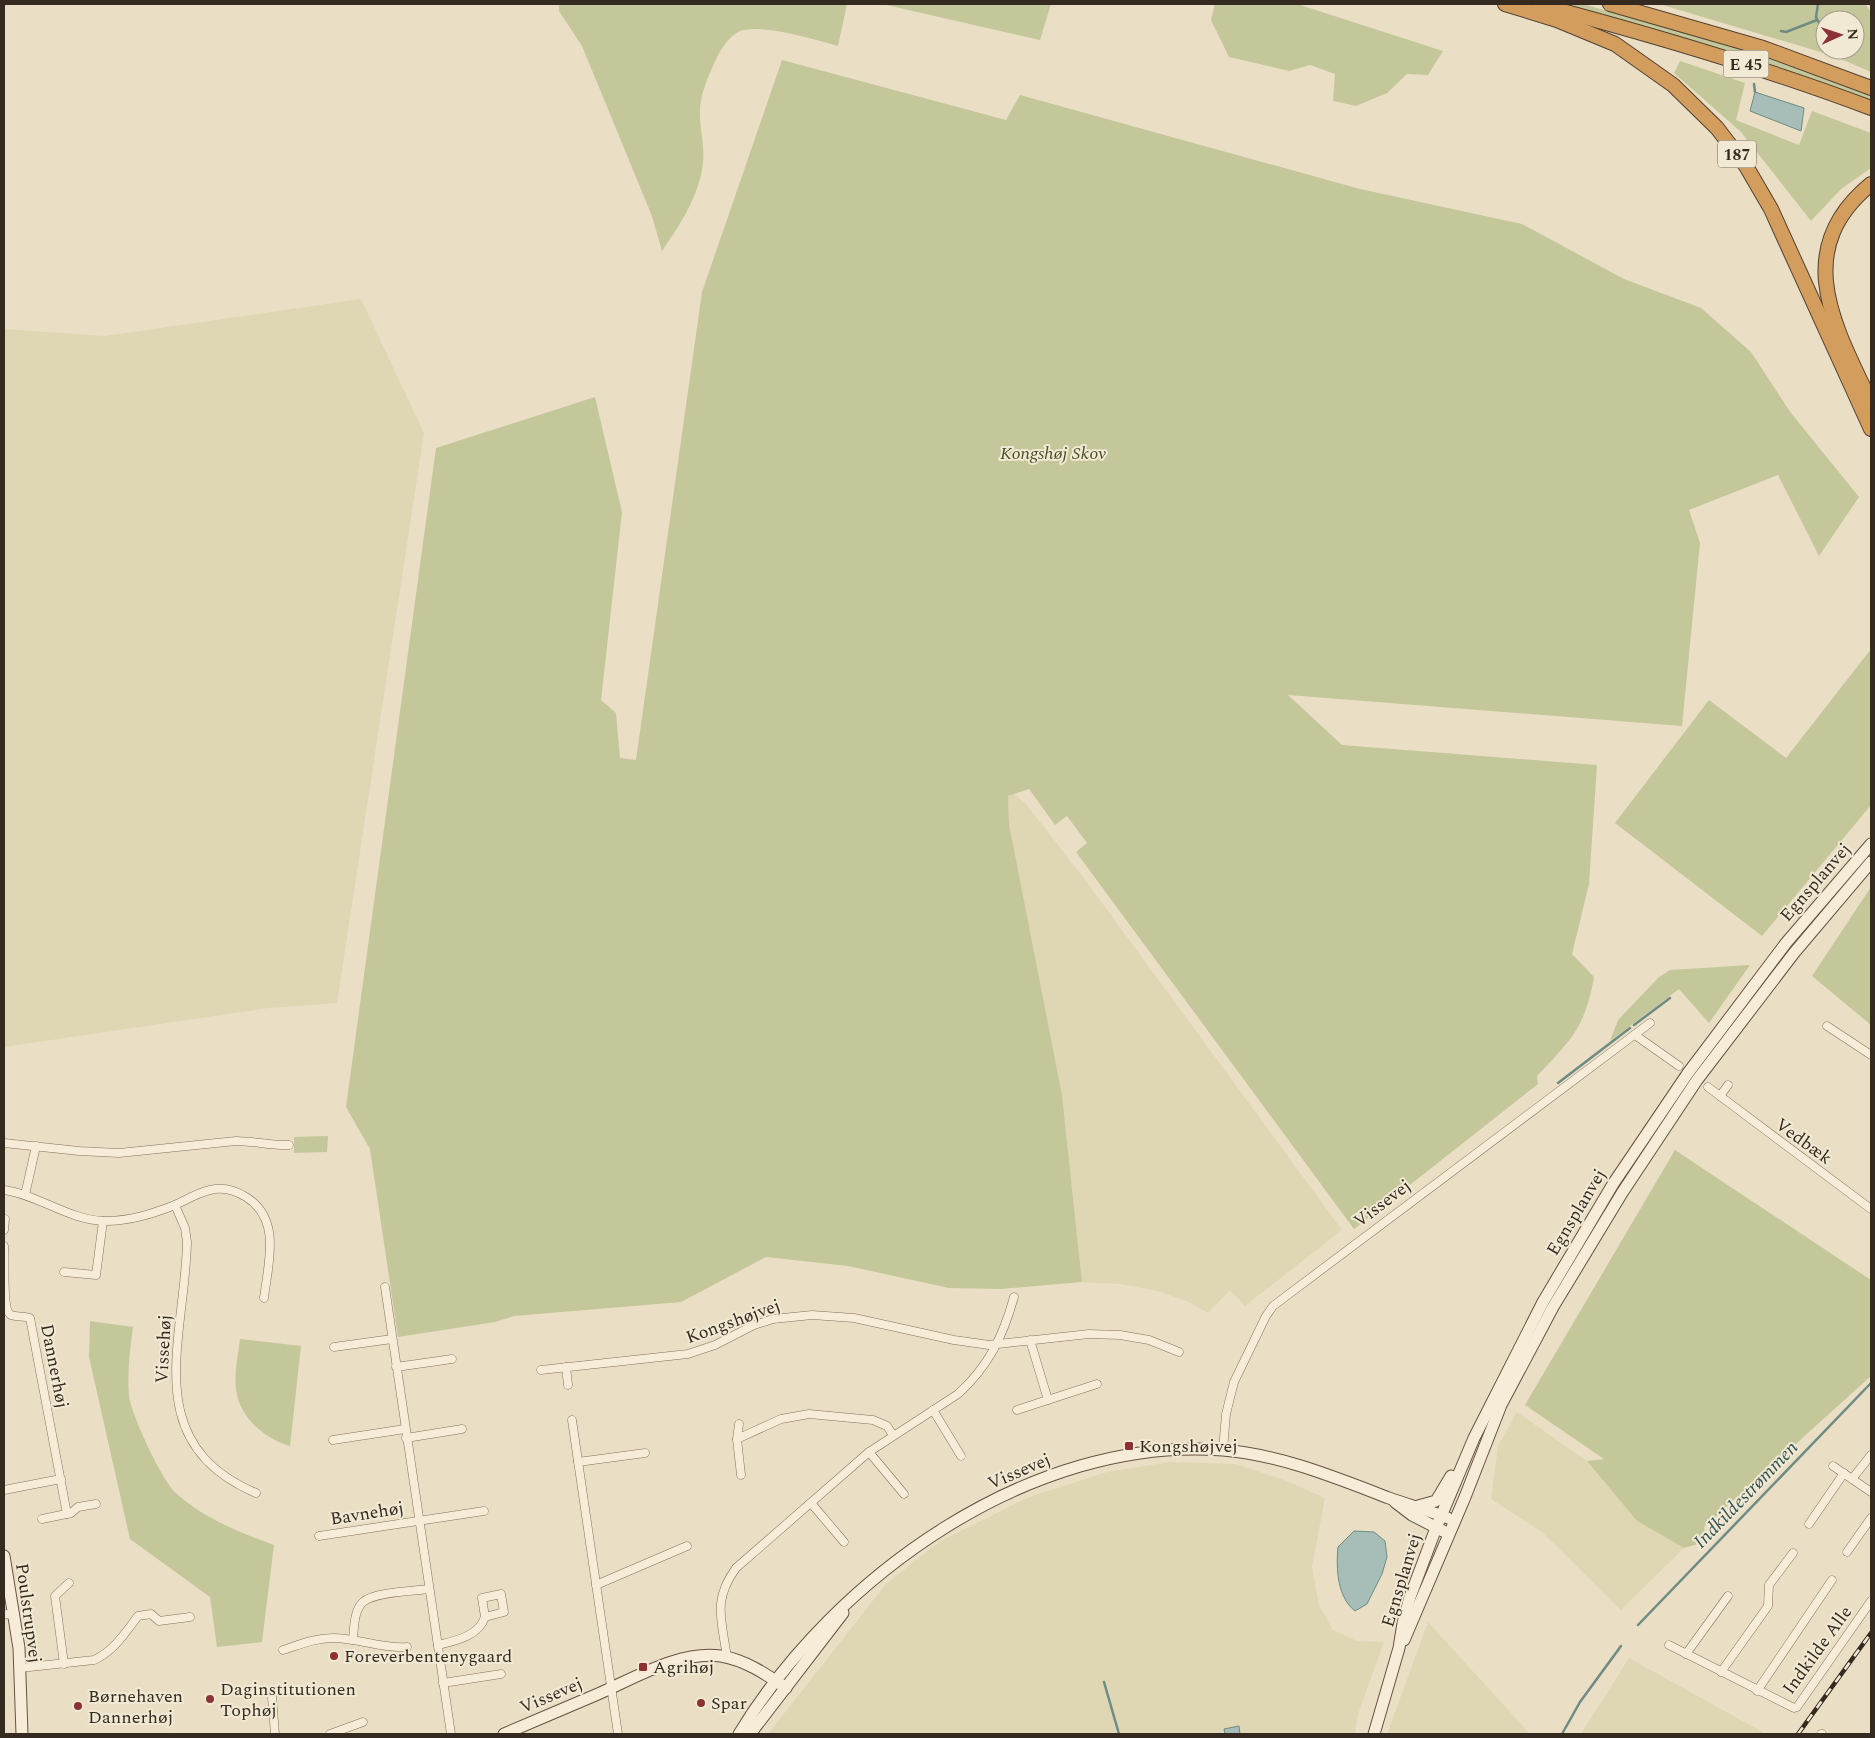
<svg xmlns="http://www.w3.org/2000/svg" width="1875" height="1738" viewBox="0 0 1875 1738" font-family="Spectral,serif">
<rect width="100%" height="100%" fill="#eadfc5"/>
<g fill="#dfd7b3">
<polygon points="361,299 424,433 337,1003 269,1008 4,1047 4,329 105,336"/>
<polygon points="1014,794 1026,804 1083,877 1342,1230 1245,1306 1230,1290 1208,1313 1189,1302 1158,1291 1120,1284 1082,1282 1062,1095 1009,824 1008,796"/>
<polygon points="1517,1412 1587,1461 1637,1521 1684,1548 1621,1610 1543,1533 1491,1499 1498,1446"/>
<polygon points="1170,1462 1236,1464 1287,1481 1325,1498 1312,1567 1319,1605 1333,1630 1357,1641 1384,1642 1358,1714 1355,1734 768,1734 886,1584 939,1542 1029,1497 1107,1472"/>
<polygon points="1428,1622 1530,1734 1387,1734"/>
<polygon points="1629,1658 1766,1734 1581,1734"/>
</g>
<g fill="#c3c79a" fill-rule="evenodd">
<path d="M559,4H847L838,46C816,40 758,22 738,32C726,39 718,54 713,66C707,79 701,94 700,109C699,127 705,145 703,162C700,195 680,225 662,251L652,216L582,46L559,11Z"/>
<polygon points="882,4 1051,4 1040,40"/>
<polygon points="1215,4 1297,4 1443,51 1428,75 1407,74 1387,93 1356,106 1333,101 1335,74 1310,65 1289,71 1229,57 1211,20"/>
<polygon points="1556,4 1583,4 1751,52 1871,96 1871,103"/>
<path d="M1659,4H1865L1871,12V72L1834,56ZM1825,20H1855V50H1825Z"/>
<path d="M782,60L1006,120L1020,95L1360,189L1522,224L1624,279L1701,308L1751,352L1791,413L1859,497L1819,556L1778,475L1689,510L1700,543L1682,726L1288,695L1342,745L1597,765L1589,884L1572,954L1594,977C1585,1028 1571,1040 1537,1076L1538,1084L1354,1229L1076,852L1087,843L1067,816L1055,825L1029,789L1008,796L1009,824L1062,1095L1082,1282L1000,1289L949,1288L848,1266L766,1257L681,1302L514,1316L495,1322L398,1337L370,1149L346,1107L436,448L595,397L622,512L601,700L616,713L620,758L636,760L702,292Z"/>
<polygon points="1680,61 1745,83 1736,120 1799,145 1812,111 1871,133 1871,168 1841,189 1811,221 1741,132 1674,73"/>
<polygon points="1871,649 1871,805 1762,936 1615,823 1709,700 1786,758"/>
<polygon points="1871,887 1871,1025 1812,976"/>
<polygon points="1750,965 1709,1023 1679,989 1610,1041 1618,1020 1659,977 1670,970"/>
<polygon points="328,1136 327,1152 294,1153 294,1137"/>
<polygon points="1675,1150 1871,1280 1871,1376 1704,1527 1706,1542 1684,1548 1637,1521 1587,1461 1604,1459 1525,1405"/>
<path d="M90,1321L133,1327C130,1350 127,1373 129,1396C131,1414 163,1483 177,1494C205,1519 239,1532 274,1545L262,1642L217,1647L210,1597L130,1539L89,1357Z"/>
<path d="M240,1339L301,1346L290,1446C265,1439 240,1418 236,1390C234,1374 238,1355 240,1339Z"/>
</g>
<g fill="#a6beb7" stroke="#6e8b84">
<polygon points="1755,92 1804,108 1801,131 1750,111"/>
<path d="M1354,1531L1374,1532L1385,1541L1387,1557L1382,1574L1367,1604L1355,1611C1337,1597 1336,1568 1338,1547Z"/>
<polygon points="1239,1726 1240,1734 1225,1734 1224,1729"/>
</g>
<g fill="none" stroke-linecap="round" stroke-linejoin="round">
<g stroke="#6e8b84" stroke-width="2.5">
<polyline points="1818,4 1816,17 1823,31 1822,38 1825,46"/>
<polyline points="1781,31 1786,32 1817,20"/>
<polyline points="1837,50 1840,51"/>
<polyline points="1754,84 1755,92"/>
<polyline points="1634,1025 1670,998"/>
<polyline points="1558,1083 1630,1028"/>
<polyline points="1638,1625 1871,1383"/>
<polyline points="1104,1682 1119,1734"/>
<polyline points="1562,1734 1580,1702 1621,1646"/>
</g>
<defs>
<g id="street">
<polyline points="1827,1026 1871,1055"/>
<polyline points="1635,1035 1679,1066"/>
<polyline points="1708,1087 1871,1209"/>
<polyline points="1720,1096 1728,1085"/>
<path d="M4,1143L79,1151L119,1153L236,1141C254,1141 271,1146 289,1145"/>
<path d="M4,1190C39,1195 68,1220 105,1221C130,1221 152,1214 175,1205C186,1200 197,1193 210,1190C222,1187 235,1190 246,1197C282,1219 268,1264 264,1298"/>
<polyline points="25,1195 36,1146"/>
<path d="M175,1205L185,1228L187,1242C185,1339 138,1443 256,1493"/>
<polyline points="4,1230 5,1219"/>
<path d="M4,1246C6,1258 1,1310 11,1315C16,1317 24,1316 30,1318L67,1514"/>
<polyline points="64,1272 96,1275 103,1221"/>
<polyline points="385,1287 451,1734"/>
<polyline points="1030,1340 1048,1400"/>
<polyline points="334,1347 392,1339"/>
<polyline points="396,1367 452,1359"/>
<polyline points="566,1367 568,1385"/>
<polyline points="541,1370 688,1354 715,1345 754,1325 773,1319 812,1315 854,1318 954,1340 989,1345 1089,1334 1120,1335 1149,1340 1179,1352"/>
<polyline points="933,1410 961,1456"/>
<polyline points="1017,1410 1097,1384"/>
<polyline points="572,1420 618,1734"/>
<polyline points="406,1438 462,1429"/>
<polyline points="737,1439 739,1424"/>
<polyline points="333,1440 405,1429"/>
<polyline points="1223,1450 1226,1414 1234,1382 1266,1316 1273,1306 1650,1023"/>
<polyline points="869,1452 904,1494"/>
<polyline points="578,1462 645,1453"/>
<polyline points="1833,1466 1871,1492"/>
<polyline points="741,1475 737,1439 781,1419 809,1414 873,1420 887,1426 893,1435"/>
<polyline points="1852,1479 1871,1455"/>
<polyline points="4,1490 61,1479"/>
<polyline points="811,1503 844,1542"/>
<polyline points="42,1519 71,1513 78,1507 96,1504"/>
<polyline points="1809,1524 1844,1473"/>
<polyline points="319,1536 484,1511"/>
<polyline points="1847,1552 1871,1518"/>
<polyline points="596,1585 687,1546"/>
<polyline points="4,1614 15,1615"/>
<path d="M353,1640C354,1628 354,1610 363,1602C374,1592 414,1591 429,1589"/>
<path d="M438,1645C455,1641 479,1636 485,1617L504,1612L501,1594L482,1598L485,1617"/>
<polyline points="1669,1645 1794,1708 1797,1707 1871,1601"/>
<path d="M283,1650C299,1645 315,1638 333,1638C358,1638 382,1649 407,1647"/>
<polyline points="1686,1654 1728,1596"/>
<path d="M727,1658C722,1620 712,1601 736,1568L869,1452L958,1394C989,1366 1003,1336 1014,1297"/>
<polyline points="64,1664 55,1596 69,1583"/>
<path d="M20,1668L94,1660C114,1651 125,1633 138,1616L151,1614L159,1621L190,1617"/>
<polyline points="1721,1672 1768,1606 1769,1585 1793,1553"/>
<polyline points="443,1683 501,1674"/>
<polyline points="1757,1691 1832,1580"/>
<polyline points="272,1697 275,1734"/>
<polyline points="330,1734 363,1722"/>
<polyline points="1821,1734 1822,1734"/>
</g>
<g id="secondary">
<polyline points="1395,1502 1412,1515 1443,1531"/>
<polyline points="1418,1506 1436,1501 1451,1476"/>
<polyline points="4,1556 19,1648 22,1734"/>
<polyline points="1404,1640 1465,1497 1501,1405 1553,1307 1622,1193 1697,1080 1794,953 1871,862"/>
<path d="M504,1734C535,1721 567,1707 598,1694C635,1678 680,1650 721,1656C745,1660 766,1674 786,1688"/>
<path d="M739,1734C834,1577 1032,1435 1223,1450C1281,1455 1334,1477 1389,1498C1408,1505 1428,1510 1448,1518"/>
<polyline points="750,1734 843,1613"/>
<polyline points="1374,1734 1399,1648 1403,1623 1410,1597 1436,1528 1474,1438 1543,1302 1613,1184 1688,1073 1786,943 1871,844"/>
</g>
<g id="highway">
<polyline points="1505,4 1557,20 1615,44 1673,85 1717,128 1746,166 1771,209 1871,429"/>
<polyline points="1610,4 1763,48 1871,88"/>
<path d="M1540,5C1653,35 1763,67 1871,108"/>
<path d="M1871,184C1789,251 1836,328 1871,403"/>
</g>
</defs>
<use href="#street" stroke="#84715d" stroke-width="9"/>
<use href="#secondary" stroke="#655240" stroke-width="13"/>
<use href="#highway" stroke="#524031" stroke-width="16"/>
<use href="#street" stroke="#f6ecd8" stroke-width="8"/>
<use href="#secondary" stroke="#f6ecd8" stroke-width="11"/>
<use href="#highway" stroke="#d29d5d" stroke-width="14"/>
<defs>
<polyline id="rail" points="1798,1734 1871,1633"/>
</defs>
<use href="#rail" stroke="#352a1f" stroke-width="4.5"/>
<use href="#rail" stroke="#f2e9d4" stroke-width="2.5" stroke-dasharray="8" stroke-linecap="butt"/>
</g>
<g fill="#8d3234" stroke="#f2e9d4" stroke-width="2">
<rect x="1124" y="1441" width="10" height="10" rx="2.5"/>
<circle cx="334" cy="1656" r="5"/>
<rect x="638" y="1662" width="10" height="10" rx="2.5"/>
<circle cx="210" cy="1699" r="5"/>
<circle cx="701" cy="1703" r="5"/>
<circle cx="78" cy="1706" r="5"/>
</g>
<g text-anchor="middle" stroke-width="4" stroke-linejoin="round" paint-order="stroke">
<g fill="#f2e9d4" stroke="#6e6355" stroke-width="1">
<rect x="1723.5" y="50.5" width="45" height="27" rx="4"/>
<rect x="1718" y="140.5" width="38" height="27" rx="4"/>
</g>
<g font-size="16" font-weight="bold" fill="#352a1f">
<text x="1746" y="70">E 45</text>
<text x="1737" y="160">187</text>
</g>
<g font-size="18" font-style="italic" fill="#465028" stroke="#f2e9d4">
<text x="1053" y="459">Kongshøj Skov</text>
</g>
<g font-size="18" fill="#352a1f" stroke="#f2e9d4">
<text transform="translate(1815 882) rotate(-49)" y="6">Egnsplanvej</text>
<text transform="translate(1804 1141) rotate(36)" y="6">Vedbæk</text>
<text transform="translate(1382 1203) rotate(-37)" y="6">Vissevej</text>
<text transform="translate(1576 1212) rotate(-59)" y="6">Egnsplanvej</text>
<text transform="translate(733 1321) rotate(-20)" y="6">Kongshøjvej</text>
<text transform="translate(163 1349) rotate(-87)" y="6">Vissehøj</text>
<text transform="translate(55 1366) rotate(79)" y="6">Dannerhøj</text>
<text transform="translate(1019 1471) rotate(-23)" y="6">Vissevej</text>
<text transform="translate(367 1513) rotate(-9)" y="6">Bavnehøj</text>
<text transform="translate(1401 1580) rotate(-73)" y="6">Egnsplanvej</text>
<text transform="translate(29 1613) rotate(82)" y="6">Poulstrupvej</text>
<text transform="translate(1817 1650) rotate(-54)" y="6">Indkilde Alle</text>
<text transform="translate(551 1695) rotate(-23)" y="6">Vissevej</text>
</g>
<g font-size="18" fill="#352a1f" stroke="#f2e9d4" text-anchor="start">
<text x="1139" y="1452">Kongshøjvej</text>
<text x="344" y="1662">Foreverbentenygaard</text>
<text x="653" y="1673">Agrihøj</text>
<text x="220" y="1695">Daginstitutionen<tspan x="220" dy="21">Tophøj</tspan></text>
<text x="88" y="1702">Børnehaven<tspan x="88" dy="21">Dannerhøj</tspan></text>
<text x="711" y="1709">Spar</text>
</g>
<g font-size="19" font-style="italic" fill="#305351" stroke="#f2e9d4">
<text transform="translate(1745 1494) rotate(-46)" y="7">Indkildestrømmen</text>
</g>
</g>
<rect width="1875" height="1738" fill="none" stroke="#352a1f" stroke-width="10"/>
<g transform="translate(1840 35) rotate(87)"><circle r="24" fill="#f2e9d4" stroke="#a69d8c"/>
<path d="M0-4L9 19L0 12L-9 19Z" fill="#8d3234"/>
<text y="-8" font-size="14" font-weight="bold" text-anchor="middle" fill="#352a1f">N</text>
</g>
</svg>
